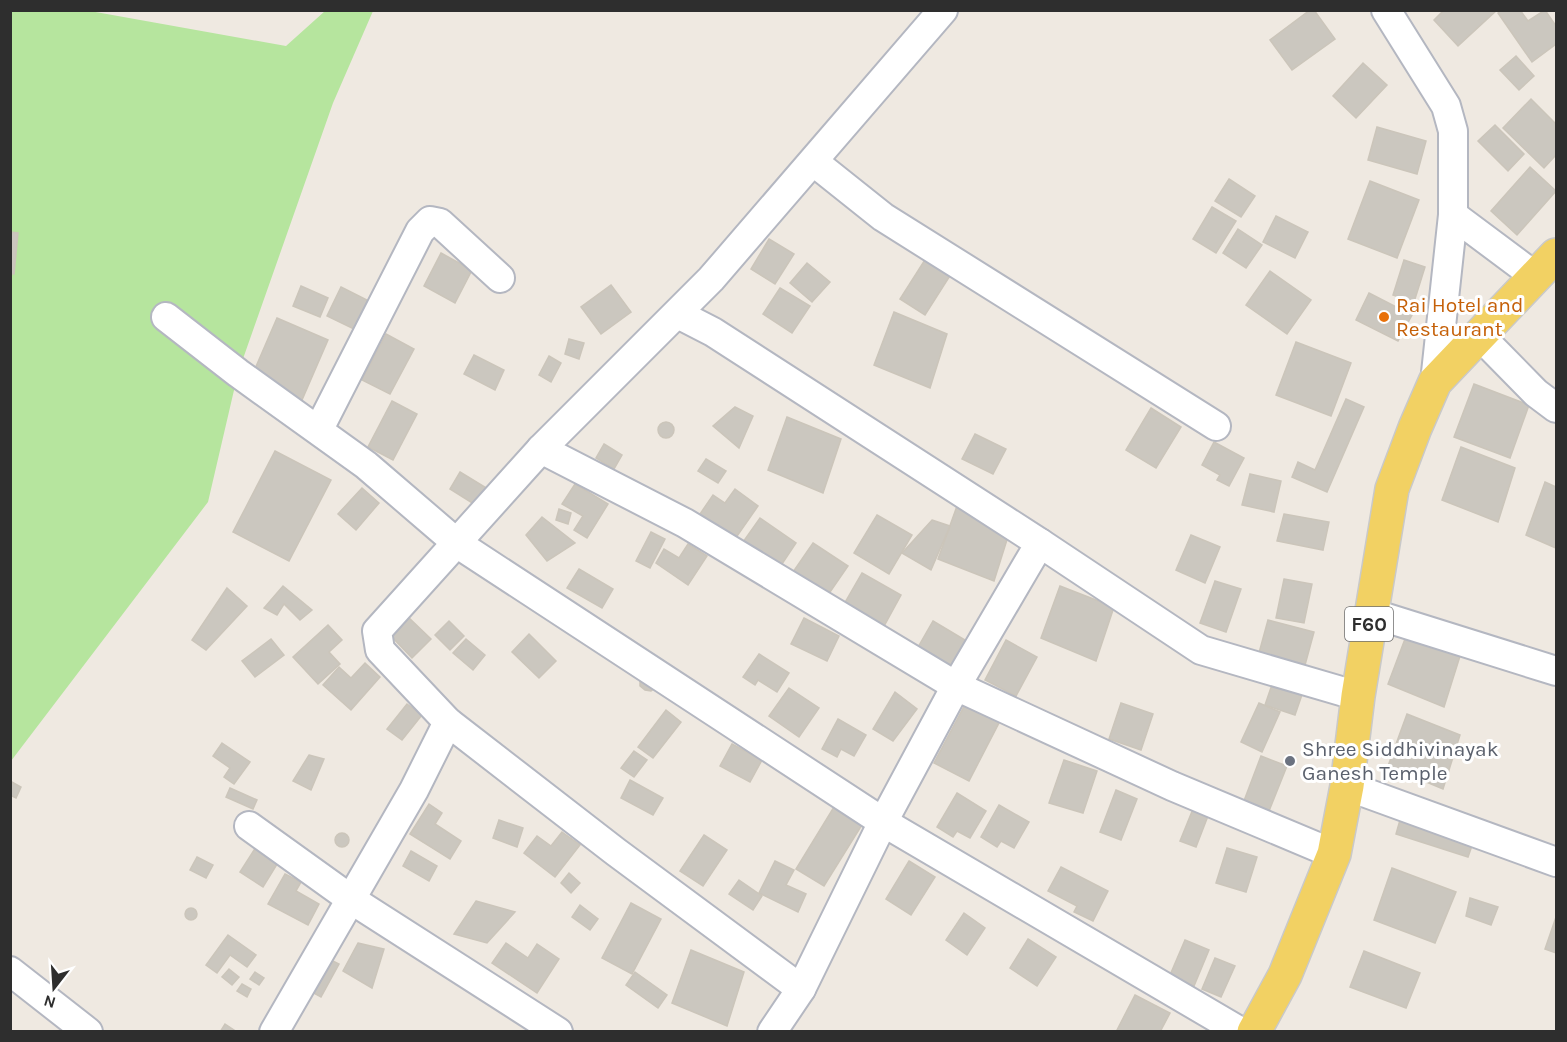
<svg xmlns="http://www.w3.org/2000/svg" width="1567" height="1042" viewBox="0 0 1567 1042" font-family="Karla,sans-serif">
<rect width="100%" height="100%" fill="#efe9e1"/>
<polygon fill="#b6e59e" points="11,11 90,11 286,46 325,11 373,11 333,103 238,373 208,502 11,761"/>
<g fill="#cbc7bf" stroke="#cbc5ba" stroke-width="1.5">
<polygon points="1310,10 1314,10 1335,39 1292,70 1270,40"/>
<polygon points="1444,10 1497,10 1458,46 1434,20"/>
<polygon points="1501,10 1520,10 1528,21 1545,10 1556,26 1556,44 1532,62 1498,13"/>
<polygon points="1516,56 1534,76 1519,90 1500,70"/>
<polygon points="1363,63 1387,85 1356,118 1333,96"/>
<polygon points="1531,99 1556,124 1556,155 1544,168 1503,128"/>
<polygon points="1495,125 1524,154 1508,171 1478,141"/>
<polygon points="1377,127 1426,141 1417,174 1368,160"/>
<polygon points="1530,167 1556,191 1517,235 1491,211"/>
<polygon points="1229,179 1255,196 1241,217 1215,201"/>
<polygon points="1370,181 1419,200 1397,258 1348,239"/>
<polygon points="1212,207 1236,221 1216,253 1193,239"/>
<polygon points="1276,216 1308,232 1295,258 1263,242"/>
<polygon points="1238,229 1262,245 1246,268 1223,253"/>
<polygon points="10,232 18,233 14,274 10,274"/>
<polygon points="769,239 794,254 775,284 751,269"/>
<polygon points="441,253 472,270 455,303 424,286"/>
<polygon points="928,255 953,271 925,315 900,299"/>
<polygon points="1404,260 1425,267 1414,302 1393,295"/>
<polygon points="807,263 830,282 812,302 790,283"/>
<polygon points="1270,271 1311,300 1287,334 1246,305"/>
<polygon points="611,285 631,312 601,334 581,307"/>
<polygon points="301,286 328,298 320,317 293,306"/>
<polygon points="341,287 369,301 354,329 327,316"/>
<polygon points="780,288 810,306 792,333 763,314"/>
<polygon points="1369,293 1412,315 1398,341 1356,320"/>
<polygon points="894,312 947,334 930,388 874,365"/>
<polygon points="277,318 328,340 302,400 251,378"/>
<polygon points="386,334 414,349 390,394 362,380"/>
<polygon points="569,339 584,343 579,359 565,354"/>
<polygon points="1296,342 1351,363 1331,416 1276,395"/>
<polygon points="474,355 504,370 495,390 464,374"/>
<polygon points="549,356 561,363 551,382 539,375"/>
<polygon points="1474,384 1529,405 1510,458 1454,437"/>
<polygon points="1346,399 1364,407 1327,492 1292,477 1298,462 1315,470"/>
<polygon points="392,401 417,414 393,460 368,447"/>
<polygon points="735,407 753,416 739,448 713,426"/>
<polygon points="1151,408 1181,427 1156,468 1126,450"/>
<polygon points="787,417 841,439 823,493 768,470"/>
<circle cx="666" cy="430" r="8"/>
<polygon points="975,434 1006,449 993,474 962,459"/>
<polygon points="1214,442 1244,458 1229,486 1217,480 1220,475 1202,465"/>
<polygon points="604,444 622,455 614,469 596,458"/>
<polygon points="1461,447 1515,468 1498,522 1442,500"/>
<polygon points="275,451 331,480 289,561 233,532"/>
<polygon points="706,459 726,471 718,483 698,471"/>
<polygon points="460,472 488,489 477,506 450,489"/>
<polygon points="1250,474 1281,481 1274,512 1242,505"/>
<polygon points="1545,482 1556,487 1556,548 1526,535"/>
<polygon points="575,484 608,504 587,538 574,530 583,516 562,504"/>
<polygon points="362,488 379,503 356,530 338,514"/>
<polygon points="735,489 758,506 735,539 700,514 713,495 725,503"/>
<polygon points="957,506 1011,527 994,581 938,559"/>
<polygon points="559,509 571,513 568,524 556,520"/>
<polygon points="1284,514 1329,522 1323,550 1277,541"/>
<polygon points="877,515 912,535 889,574 854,553"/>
<polygon points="542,517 575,543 547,561 526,535"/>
<polygon points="760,518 796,543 780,567 743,542"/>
<polygon points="932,520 950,526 931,570 902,553"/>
<polygon points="651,532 665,539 650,568 636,561"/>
<polygon points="1191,535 1220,547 1205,583 1176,570"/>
<polygon points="813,543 848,566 828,595 793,572"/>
<polygon points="688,544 707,556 688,585 656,563 664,549 679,558"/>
<polygon points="579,569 613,589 602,608 567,588"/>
<polygon points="862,573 901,595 883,628 843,606"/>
<polygon points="1284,579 1312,584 1304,623 1276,618"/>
<polygon points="1215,581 1241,589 1226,632 1200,623"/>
<polygon points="283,586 312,610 300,620 284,604 277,615 264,608"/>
<polygon points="1060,586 1114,607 1096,661 1041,638"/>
<polygon points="227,588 247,606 206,650 192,640"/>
<polygon points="407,616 431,639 412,658 389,634"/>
<polygon points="804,618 839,636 827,661 791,644"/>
<polygon points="1268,620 1314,632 1305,665 1259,653"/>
<polygon points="449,621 464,636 450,650 435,635"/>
<polygon points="933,621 970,643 953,671 917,649"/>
<polygon points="328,625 342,640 329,652 340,664 318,684 293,657"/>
<polygon points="1408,631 1461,653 1444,707 1388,684"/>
<polygon points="529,634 556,661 539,678 512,652"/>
<polygon points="271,639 284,655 255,677 242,661"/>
<polygon points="466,639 485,655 473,670 453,653"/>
<polygon points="1006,640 1037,657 1016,696 985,680"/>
<polygon points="759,654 789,673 777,692 758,680 755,685 743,677"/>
<polygon points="365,663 380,677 351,710 323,685 339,667 351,678"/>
<polygon points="1276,673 1306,683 1295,715 1265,705"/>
<polygon points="640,677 656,687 651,691 645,690 640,686"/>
<polygon points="789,688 819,708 799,737 769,716"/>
<polygon points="895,692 917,709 893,741 873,729"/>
<polygon points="967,701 1001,719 969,781 934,763"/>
<polygon points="1121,703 1153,714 1141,750 1109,739"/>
<polygon points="1259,703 1280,712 1262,752 1241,742"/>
<polygon points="407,704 422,715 402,740 387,729"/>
<polygon points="666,710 681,722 653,758 638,747"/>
<polygon points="1407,714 1460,735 1443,789 1388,766"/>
<polygon points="838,719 866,735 854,756 841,749 837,757 822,749"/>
<polygon points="222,743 250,762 234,784 224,777 230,768 213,756"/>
<polygon points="732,744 762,760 750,782 720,766"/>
<polygon points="634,751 647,760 634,777 621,768"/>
<polygon points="309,755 324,759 311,790 293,781"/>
<polygon points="1261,756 1287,766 1267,816 1242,806"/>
<polygon points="1064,760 1097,771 1083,813 1049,803"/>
<polygon points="630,780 663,798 653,815 621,798"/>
<polygon points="10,781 21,787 16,798 10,795"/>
<polygon points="230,788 257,800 253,809 226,797"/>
<polygon points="1116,790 1137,799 1121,840 1100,832"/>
<polygon points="957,793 986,811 970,838 957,831 953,837 937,827"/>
<polygon points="837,802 865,820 824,886 796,869"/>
<polygon points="429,804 442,813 435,824 461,841 450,859 410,834"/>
<polygon points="999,805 1029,822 1014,848 1001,841 997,847 981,837"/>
<polygon points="1193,809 1208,816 1196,847 1180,841"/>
<polygon points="1402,813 1475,837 1468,857 1396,834"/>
<polygon points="499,820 523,828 517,847 493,838"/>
<polygon points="562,832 580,845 555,877 524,853 537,836 551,846"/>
<circle cx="342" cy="840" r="7"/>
<polygon points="704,835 727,850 703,886 680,871"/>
<polygon points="256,847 279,861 263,887 240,872"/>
<polygon points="1227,848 1257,857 1246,892 1216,883"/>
<polygon points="411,851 437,866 429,881 403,866"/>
<polygon points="197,857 213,865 206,878 190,870"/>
<polygon points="775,861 794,870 786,885 806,894 798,912 759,893"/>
<polygon points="909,861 935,877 911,915 886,899"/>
<polygon points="1061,867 1108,891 1093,921 1074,912 1077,906 1048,891"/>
<polygon points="1392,868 1456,892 1435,943 1374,920"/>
<polygon points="569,873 580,883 571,893 561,883"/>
<polygon points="285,874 301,882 296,891 319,904 308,925 268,904"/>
<polygon points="739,880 762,896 753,910 729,894"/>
<polygon points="1470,898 1498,907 1491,925 1466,916"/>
<polygon points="476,901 515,912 487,943 454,934"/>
<polygon points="631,903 661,919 632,974 602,958"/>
<polygon points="580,905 598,919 590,930 572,917"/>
<circle cx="191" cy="914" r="6"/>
<polygon points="964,913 985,928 967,955 946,940"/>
<polygon points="1556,917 1556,953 1545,949"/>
<polygon points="228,935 256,955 247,967 230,955 217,973 206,965"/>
<polygon points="1028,939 1056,957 1037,986 1010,968"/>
<polygon points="1185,940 1209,950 1194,986 1170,975"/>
<polygon points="358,943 384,949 372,988 343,971"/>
<polygon points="506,943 528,958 537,944 559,959 537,993 492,963"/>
<polygon points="691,950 744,972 727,1026 672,1003"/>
<polygon points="1364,951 1420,973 1406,1008 1350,987"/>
<polygon points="327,958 339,964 321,997 310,991"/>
<polygon points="1215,958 1235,966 1221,997 1202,989"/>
<polygon points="229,969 239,977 232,985 222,977"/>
<polygon points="255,972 264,978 259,985 250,979"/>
<polygon points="635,972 667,995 658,1008 626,985"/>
<polygon points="242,984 251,989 247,997 237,991"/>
<polygon points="1135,995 1170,1013 1160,1032 1116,1032"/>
<polygon points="225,1024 237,1032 220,1032"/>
</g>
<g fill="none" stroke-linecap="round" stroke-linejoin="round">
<defs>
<g id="minor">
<polyline points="1386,10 1446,106 1453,131 1453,215 1435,382"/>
<polyline points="814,162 883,217 1216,426"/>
<polyline points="1453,215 1536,277"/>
<polyline points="166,317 238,373 366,465 458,544 883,822 1241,1032"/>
<polyline points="1479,335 1536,393 1556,408"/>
<polyline points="319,429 420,231 430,221 440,223 500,278"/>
<polyline points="541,449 685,523 956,686 1040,543 713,332 678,314"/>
<polyline points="1040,543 1201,650 1358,696"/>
<polyline points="1371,613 1556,671"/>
<polyline points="1347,786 1556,862"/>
<polyline points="249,826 352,900 558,1032"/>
<polyline points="10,971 88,1032"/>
<polyline points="801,989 616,852 448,722 380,650 377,631 541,449 711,279 943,10"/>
<polyline points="274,1032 414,790 448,722"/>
<polyline points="772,1032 801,989 883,822 956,686 1172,786 1334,854"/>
</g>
<polyline id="primary" points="1254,1032 1285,975 1334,854 1347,786 1358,696 1392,489 1415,428 1435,382 1556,255"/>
</defs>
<use href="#minor" stroke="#b4b7c1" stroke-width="32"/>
<use href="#primary" stroke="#c9c9c9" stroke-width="36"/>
<use href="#minor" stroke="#fff" stroke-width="28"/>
<use href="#primary" stroke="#f2d163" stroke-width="33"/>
</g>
<circle fill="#e8710a" stroke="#fff" stroke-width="2" cx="1384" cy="317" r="6"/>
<circle fill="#6b7280" stroke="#fff" stroke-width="2" cx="1290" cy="761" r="6"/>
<g text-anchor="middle" stroke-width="6" stroke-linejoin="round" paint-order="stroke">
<rect fill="#fff" stroke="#6d6d6d" stroke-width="1.5" x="1345" y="607" width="48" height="34" rx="4.5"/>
<g font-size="20" font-weight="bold" fill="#2e2e2e">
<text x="1369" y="631">F60</text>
</g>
<g font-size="21" fill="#c56008" stroke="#fff" text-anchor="start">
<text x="1396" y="312">Rai Hotel and<tspan x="1396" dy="24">Restaurant</tspan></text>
</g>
<g font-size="21" fill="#5b616d" stroke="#fff" text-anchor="start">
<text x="1302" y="756">Shree Siddhivinayak<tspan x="1302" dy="24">Ganesh Temple</tspan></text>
</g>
</g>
<rect width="1567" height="1042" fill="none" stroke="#2e2e2e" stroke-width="24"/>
<g transform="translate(54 988) rotate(197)" stroke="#ffffff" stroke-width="4.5" paint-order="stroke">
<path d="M0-4.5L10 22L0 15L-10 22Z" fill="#2e2e2e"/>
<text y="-9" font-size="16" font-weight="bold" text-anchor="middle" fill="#2e2e2e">N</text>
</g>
</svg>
